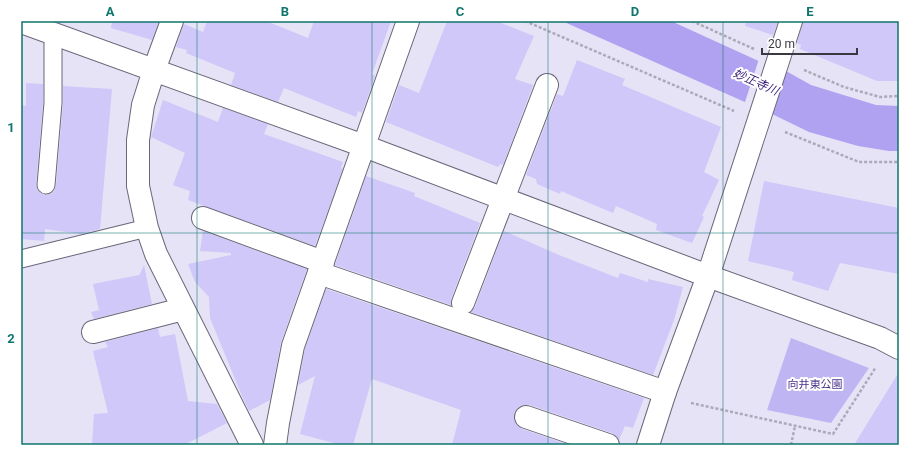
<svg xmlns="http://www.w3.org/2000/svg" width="920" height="466" viewBox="0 0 920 466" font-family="Roboto,'Noto Sans JP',sans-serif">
<rect width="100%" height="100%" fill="#e6e3f7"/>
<polygon fill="#bfb5f2" points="791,338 869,368 831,423 767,410"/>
<polygon fill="#b0a2f0" points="562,21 671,21 763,63 786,71 811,85 876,105 899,106 899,151 889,151 858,146 809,132 772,114"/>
<polygon fill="#e6e3f7" points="759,59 776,65 760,112 744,105"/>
<g fill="#cfc8f8">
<polygon points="112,21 159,21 152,40 111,28"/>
<polygon points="207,21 266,21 308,38 314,21 391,21 372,74 375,76 362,113 358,111 356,117 284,88 278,102 231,85 235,73 186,53 187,50 176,47 184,24 203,32"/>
<polygon points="447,21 496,21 534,36 515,79 533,85 503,165 500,164 498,167 386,122 399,85 419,93"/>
<polygon points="746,21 778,21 773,35 745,26"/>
<polygon points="803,21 899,21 899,81 877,81 800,49 801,45 797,43"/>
<polygon points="577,60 625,79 622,85 721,127 704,172 719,180 702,216 704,217 692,243 656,230 657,224 616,206 613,213 561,191 560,194 537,184 536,179 526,175 557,94 563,96"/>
<polygon points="26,83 43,84 43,103 36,184 37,189 40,193 46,195 51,194 54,191 56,186 63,104 63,86 112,89 100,229 81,234 45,229 44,241 21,239 21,105 26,106"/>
<polygon points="163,100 218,122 223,108 268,124 264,134 343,162 341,168 343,169 315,246 188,200 190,191 173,185 185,153 151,137"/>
<polygon points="366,176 415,193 414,196 480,223 451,299 451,305 335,265"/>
<polygon points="764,181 899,208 899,274 840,263 828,291 792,280 794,272 748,261"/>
<polygon points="203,231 307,269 281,342 270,400 249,411 242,396 210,318 209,297 195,282 188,264 231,255 231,253 200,251"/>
<polygon points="504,231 559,255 618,278 620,273 648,282 648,279 683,287 674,320 653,375 471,312 475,307"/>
<polygon points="144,265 152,304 94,319 91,312 99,310 93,284 139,275 139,276"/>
<polygon points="326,289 644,398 633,428 625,426 619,440 617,437 612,433 530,405 524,405 518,407 514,413 514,420 517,425 522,429 569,445 452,445 461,410 372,379 353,445 341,445 300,434 315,376 298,385 305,349"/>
<polygon points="158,328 160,337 175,334 188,401 217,404 227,423 184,445 92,445 94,414 108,413 93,351 108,347 105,342"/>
<polygon points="899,372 899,445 854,445"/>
</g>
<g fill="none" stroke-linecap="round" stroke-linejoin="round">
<defs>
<g id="lane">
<polyline points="46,185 53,103 53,34"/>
<polyline points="21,259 147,228"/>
</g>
<g id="street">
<polyline points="172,21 154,70 143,105 138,140 138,186 147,228 156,254 252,445"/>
<polyline points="21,22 364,146 708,276 880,338 899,348"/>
<polyline points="203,218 323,262"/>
<polyline points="319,273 665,392"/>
<polyline points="463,303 547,85"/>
<polyline points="93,332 183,309"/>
<polyline points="526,417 608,445"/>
<polyline points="275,445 278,423 293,346 408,21"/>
<polyline points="648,445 665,392 708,276 791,21"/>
</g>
</defs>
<use href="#lane" stroke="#6a6779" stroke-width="19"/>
<use href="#street" stroke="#6a6779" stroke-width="24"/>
<g stroke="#aca9b9" stroke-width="2.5" stroke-dasharray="3 2" stroke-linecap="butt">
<polyline points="525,21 734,111"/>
<polyline points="692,21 754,49"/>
<polyline points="804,70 844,87 880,97 899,96"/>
<polyline points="785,132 859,162 899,162"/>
<polyline points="691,403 833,434 876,367"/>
<polyline points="791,445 795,426"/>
</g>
<use href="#lane" stroke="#fff" stroke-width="17"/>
<use href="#street" stroke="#fff" stroke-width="22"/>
</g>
<path fill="none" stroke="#0f766e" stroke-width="1" stroke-opacity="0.55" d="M197,21V445M372,21V445M548,21V445M723,21V445M21,233H899"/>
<g text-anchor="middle" stroke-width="4" stroke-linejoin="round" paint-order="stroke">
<g font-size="11" fill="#4a318b" stroke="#fff">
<text x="815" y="388">向井東公園</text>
</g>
<g font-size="12" font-style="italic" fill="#3a1d77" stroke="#fff">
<text transform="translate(756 82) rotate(24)" y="4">妙正寺川</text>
</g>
</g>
<rect width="920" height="466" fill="none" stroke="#ffffff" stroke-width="44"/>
<path d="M762 48v6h95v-6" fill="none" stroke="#3a3941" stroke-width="2"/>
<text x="768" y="48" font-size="12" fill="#3a3941" stroke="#ffffff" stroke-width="3" paint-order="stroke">20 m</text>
<rect x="22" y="22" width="876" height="422" fill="none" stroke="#0f766e" stroke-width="1.5"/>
<g font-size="13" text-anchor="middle" font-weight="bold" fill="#0f766e">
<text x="110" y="16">A</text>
<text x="285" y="16">B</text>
<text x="460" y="16">C</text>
<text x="635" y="16">D</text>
<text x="810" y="16">E</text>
<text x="11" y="132">1</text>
<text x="11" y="343">2</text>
</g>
</svg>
